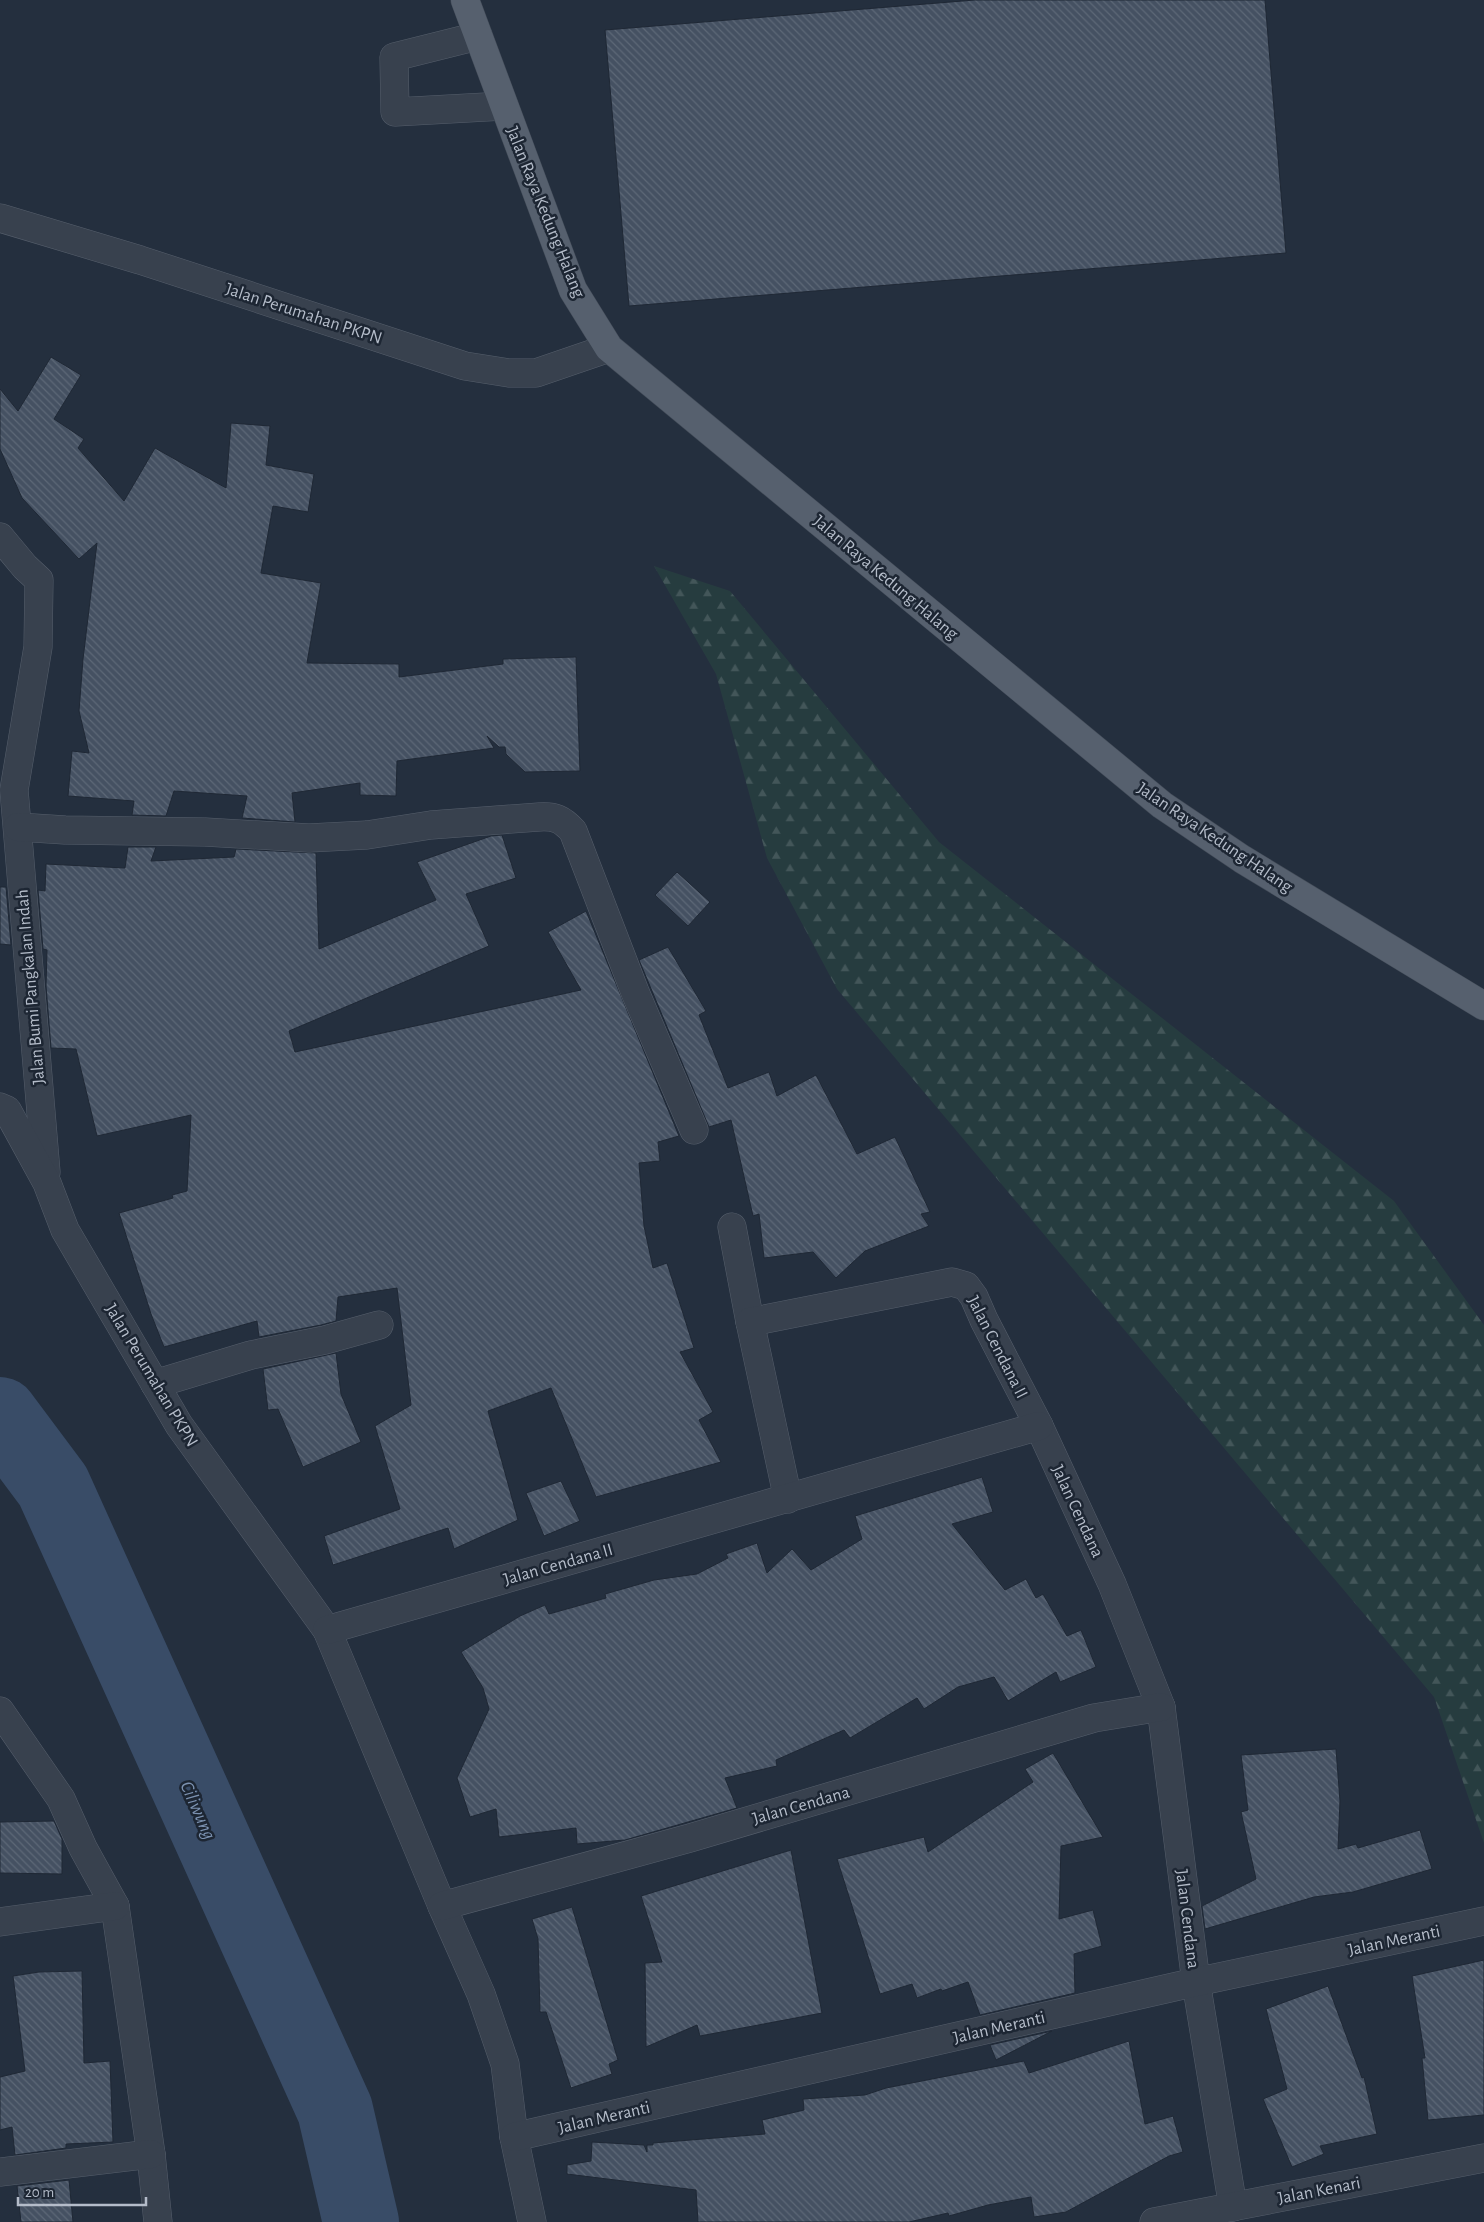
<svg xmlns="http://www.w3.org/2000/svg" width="1484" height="2222" viewBox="0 0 1484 2222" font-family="'Alegreya Sans',sans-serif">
<defs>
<pattern id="forest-firs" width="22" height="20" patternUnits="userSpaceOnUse" patternTransform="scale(1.25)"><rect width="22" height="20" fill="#263c3f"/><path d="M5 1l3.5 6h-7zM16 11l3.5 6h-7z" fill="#435659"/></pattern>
<pattern id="building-back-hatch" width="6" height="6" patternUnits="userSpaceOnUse" patternTransform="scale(1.25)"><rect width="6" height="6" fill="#455162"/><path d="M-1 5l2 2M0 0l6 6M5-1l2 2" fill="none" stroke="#5d6877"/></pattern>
</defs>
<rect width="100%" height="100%" fill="#242f3e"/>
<polygon fill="url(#forest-firs)" points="654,566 730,591 939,842 1394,1201 1484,1325 1484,1843 1434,1697 837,989 767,858 716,674"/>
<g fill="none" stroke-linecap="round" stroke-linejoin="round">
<polyline stroke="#394c67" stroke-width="76" points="0,1415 53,1486 335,2110 361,2222"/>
</g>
<g fill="url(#building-back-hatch)" stroke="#1f2835">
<polygon points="975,0 1265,0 1286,253 629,306 605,30"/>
<polygon points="51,357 81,375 54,419 84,439 78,448 124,501 155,448 226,488 231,423 270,426 266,465 314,474 308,512 273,506 261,573 321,583 307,663 399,664 399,677 503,664 503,659 576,657 580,771 525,772 506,754 505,747 499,747 487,736 494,748 397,761 396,796 360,795 360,783 292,793 295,822 242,818 247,796 174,791 166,816 132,815 134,801 68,796 72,751 89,753 79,711 83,659 97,543 79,559 22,498 0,449 0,389 18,411"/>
<polygon points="502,835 516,878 466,894 489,946 289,1031 295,1052 581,990 548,932 586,911 679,1136 658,1142 660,1161 639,1163 644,1226 653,1268 667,1263 694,1348 680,1352 713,1412 699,1420 721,1462 596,1497 551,1388 488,1411 518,1520 454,1549 448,1528 333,1565 324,1536 400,1509 375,1426 411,1405 397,1288 338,1297 336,1321 321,1325 259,1337 257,1321 164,1347 151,1314 119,1213 173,1198 172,1195 187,1191 191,1115 97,1136 76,1049 51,1048 46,986 47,950 43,949 38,890 45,891 46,864 125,868 128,847 156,847 151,861 234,857 236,849 316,853 319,949 436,900 417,862 491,836"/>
<polygon points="677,872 710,902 688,926 655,895"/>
<polygon points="0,887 6,887 11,945 0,944"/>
<polygon points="668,947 706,1011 699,1015 728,1088 769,1072 777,1096 816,1075 857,1154 895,1137 930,1212 921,1214 929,1226 865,1251 836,1278 813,1252 764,1258 759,1214 753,1216 731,1120 709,1127 639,960"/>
<polygon points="336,1353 341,1394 361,1442 303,1467 278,1409 268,1410 263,1369"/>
<polygon points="982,1477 993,1512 952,1524 1005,1590 1026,1579 1036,1598 1043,1594 1067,1636 1081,1630 1096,1667 1060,1682 1056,1672 1008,1701 994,1677 958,1687 924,1709 917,1698 850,1738 844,1730 776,1760 777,1766 725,1778 737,1808 625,1840 577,1844 576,1828 499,1837 496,1809 470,1817 457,1778 489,1709 483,1688 461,1652 520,1616 545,1605 549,1614 606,1598 605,1594 654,1580 697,1574 728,1558 726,1554 757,1543 767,1573 792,1549 811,1570 862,1539 855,1516"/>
<polygon points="561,1481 580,1521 544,1536 526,1493"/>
<polygon points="1336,1749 1340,1801 1338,1849 1356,1844 1358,1848 1420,1830 1432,1869 1353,1892 1314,1897 1205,1929 1202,1906 1256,1879 1241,1812 1248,1810 1241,1755"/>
<polygon points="1053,1753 1103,1837 1061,1846 1059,1919 1093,1910 1102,1946 1074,1954 1075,1993 980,2015 968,1982 942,1991 941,1989 917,1998 912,1984 880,1994 837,1859 924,1837 928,1852 1033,1782 1025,1769"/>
<polygon points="54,1821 62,1839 62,1874 0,1873 0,1822"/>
<polygon points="791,1850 822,2013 700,2036 697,2025 646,2047 645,1963 662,1962 641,1896"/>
<polygon points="572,1907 618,2060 609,2064 612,2074 571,2088 546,2012 540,2012 538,1939 532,1919"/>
<polygon points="1484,1960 1484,2115 1428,2120 1422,2058 1425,2058 1412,1976"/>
<polygon points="82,1971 84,2063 110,2061 113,2142 66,2144 66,2148 15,2155 12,2127 0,2130 0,2077 25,2071 13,1976 39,1972"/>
<polygon points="1328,1986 1362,2078 1364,2077 1377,2134 1320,2146 1324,2154 1292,2167 1263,2099 1287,2089 1266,2009"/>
<polygon points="1052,2031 996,2060 990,2045"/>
<polygon points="1129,2041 1145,2124 1173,2116 1183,2152 1169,2156 1066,2212 1034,2217 1031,2197 988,2205 949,2216 948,2213 909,2222 698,2222 696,2190 567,2174 567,2165 591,2161 592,2142 644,2145 647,2152 647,2145 653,2145 653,2143 765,2134 762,2120 804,2110 803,2099 865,2095 886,2088 1024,2061 1029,2073"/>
<polygon points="69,2180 73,2222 21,2222 17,2186"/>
</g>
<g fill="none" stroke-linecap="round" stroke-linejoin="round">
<defs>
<g id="minor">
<polyline points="478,36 394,57 395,112 504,106"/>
<polyline points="0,218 140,260 465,366 509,373 536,373 609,348"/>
<polyline points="0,537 25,567 39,580 38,647 14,790 46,1172"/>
<path d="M18,827L65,830L205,832L309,838L367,835L431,825L539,817C555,816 562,819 573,831L635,992L694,1130"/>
<polyline points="0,1107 7,1110 47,1183 65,1230 179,1425 327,1630 442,1906 481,1994 505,2064 514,2137 532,2222"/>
<polyline points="732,1227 750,1322"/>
<polyline points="155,1384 251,1355 325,1340 379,1325"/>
<polyline points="788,1499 750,1322 952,1282 966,1286 974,1297 984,1320 1039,1426 1112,1584 1161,1707 1196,1982 1233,2207"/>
<polyline points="327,1630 1039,1426"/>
<polyline points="0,1711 61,1799 83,1848 115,1906 151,2154 158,2222"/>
<polyline points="442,1906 690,1838 1094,1718 1161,1707"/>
<polyline points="0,1922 115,1906"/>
<polyline points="514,2137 1196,1982 1484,1921"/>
<polyline points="0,2172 151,2154"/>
<polyline points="1154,2222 1484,2158"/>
</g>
<polyline id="major" points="465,0 573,290 609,348 1162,805 1242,859 1484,1006"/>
</defs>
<use href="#minor" stroke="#565f6c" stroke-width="29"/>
<use href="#major" stroke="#414a57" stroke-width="29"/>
<use href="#minor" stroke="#38414e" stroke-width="28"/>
<use href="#major" stroke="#56606e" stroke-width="28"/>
</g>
<g text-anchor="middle" stroke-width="5" stroke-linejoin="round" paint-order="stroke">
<g font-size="18" fill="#b4bcc9" stroke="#1d2633">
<text transform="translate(546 212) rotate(68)" y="6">Jalan Raya Kedung Halang</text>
<text transform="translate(304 313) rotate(18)" y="6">Jalan Perumahan PKPN</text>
<text transform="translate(886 577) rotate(40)" y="6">Jalan Raya Kedung Halang</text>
<text transform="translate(1215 837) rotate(34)" y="6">Jalan Raya Kedung Halang</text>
<text transform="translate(30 987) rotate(-95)" y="6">Jalan Bumi Pangkalan Indah</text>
<text transform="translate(998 1347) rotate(63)" y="6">Jalan Cendana II</text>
<text transform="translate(152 1375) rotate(59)" y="6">Jalan Perumahan PKPN</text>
<text transform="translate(1078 1511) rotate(65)" y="6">Jalan Cendana</text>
<text transform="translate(558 1564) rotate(-16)" y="6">Jalan Cendana II</text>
<text transform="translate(801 1805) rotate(-16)" y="6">Jalan Cendana</text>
<text transform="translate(1188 1919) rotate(83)" y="6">Jalan Cendana</text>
<text transform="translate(1394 1940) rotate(-12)" y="6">Jalan Meranti</text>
<text transform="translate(999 2027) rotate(-13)" y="6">Jalan Meranti</text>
<text transform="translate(604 2117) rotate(-13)" y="6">Jalan Meranti</text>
<text transform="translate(1319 2190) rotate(-11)" y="6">Jalan Kenari</text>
</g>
<g font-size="19" font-style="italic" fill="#7c92b1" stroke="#1d2633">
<text transform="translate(199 1810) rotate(66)" y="7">Ciliwung</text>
</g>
</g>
<path d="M18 2197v8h128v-8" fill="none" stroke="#b4bcc9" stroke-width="2.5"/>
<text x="25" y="2197" font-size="15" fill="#b4bcc9" stroke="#1d2633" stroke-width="4" paint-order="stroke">20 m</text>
</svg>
